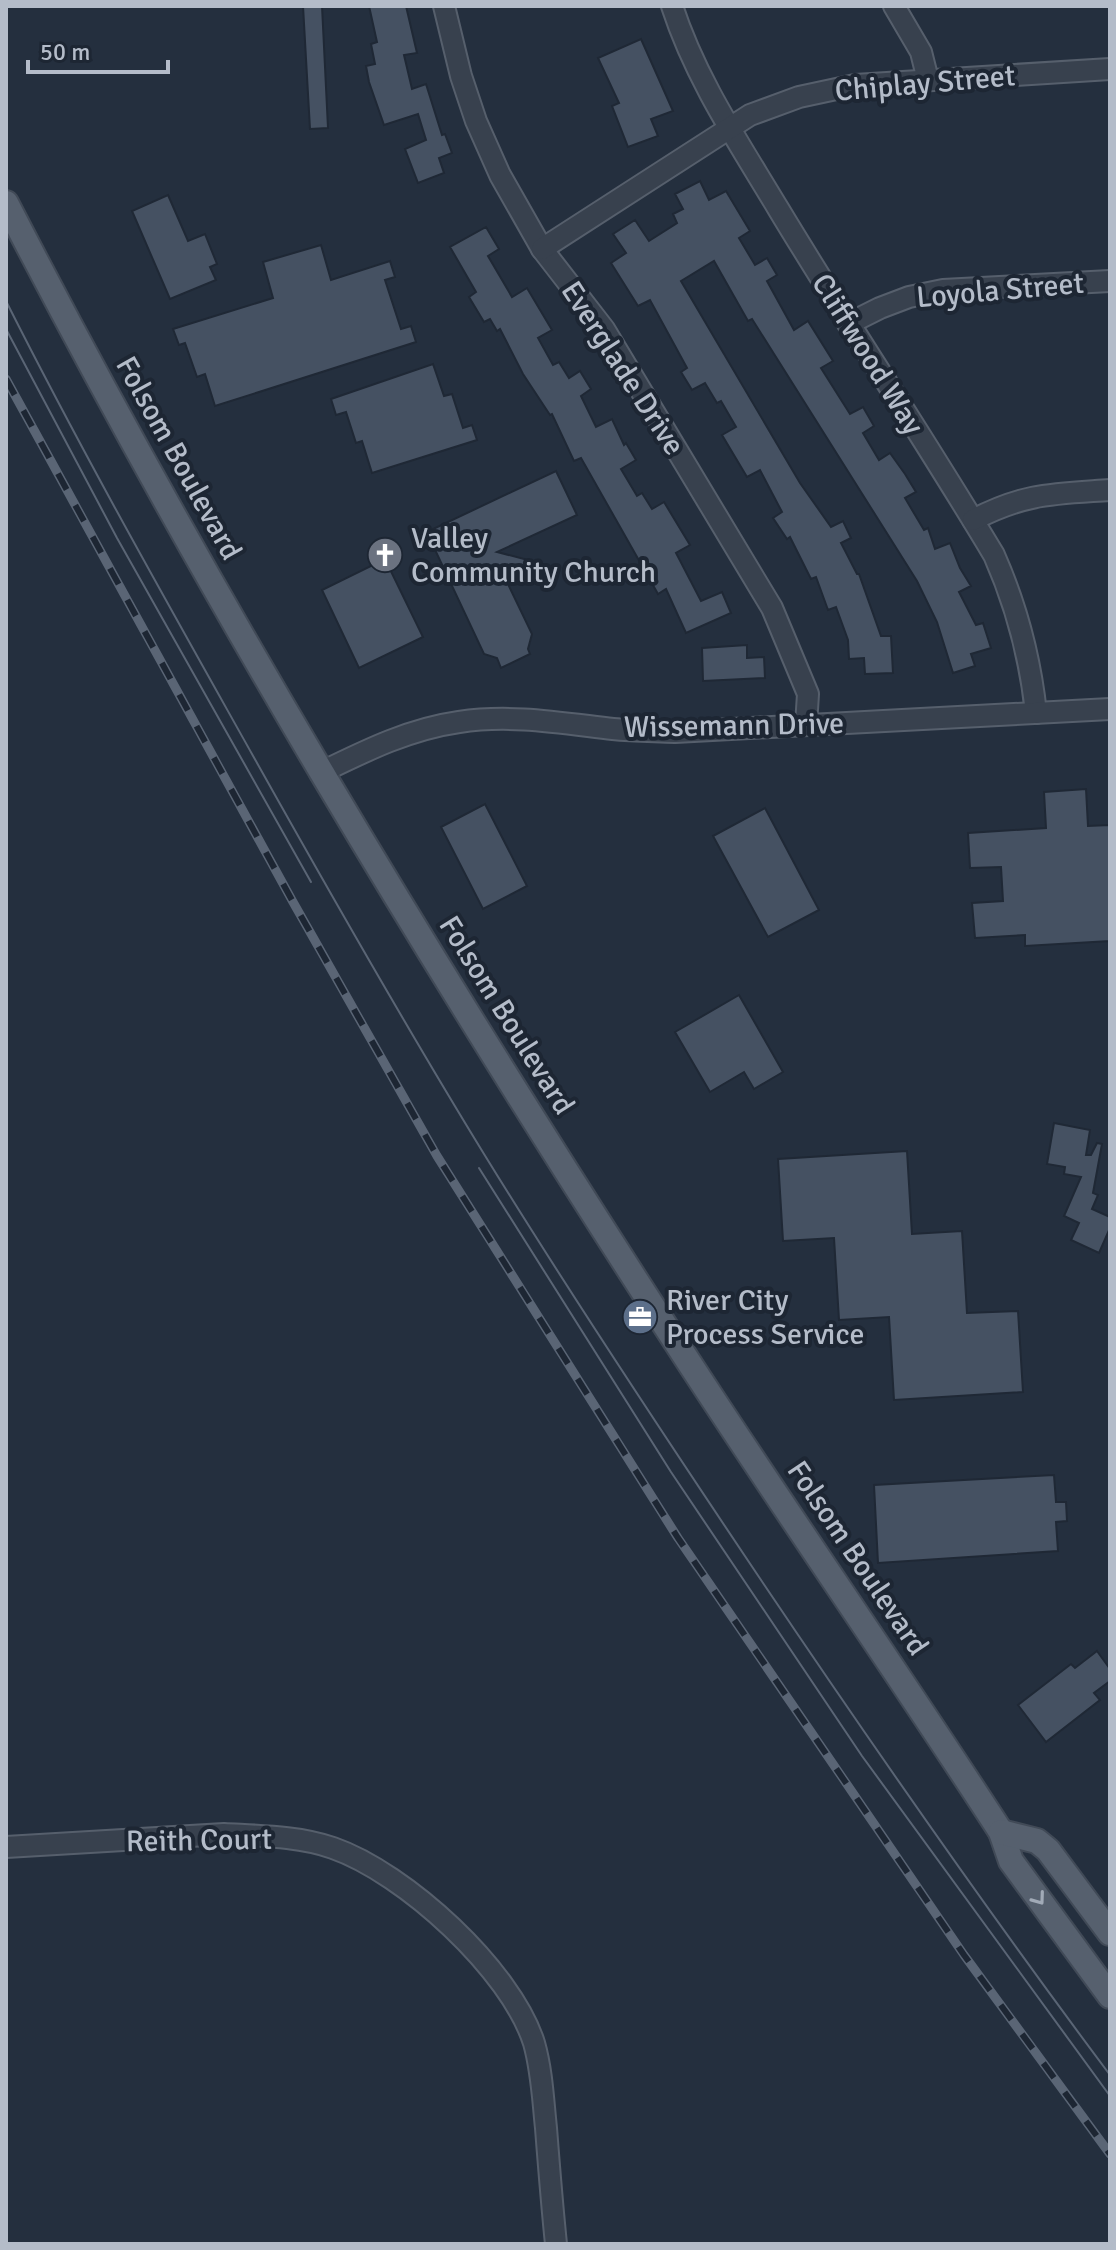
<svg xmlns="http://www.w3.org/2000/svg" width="1116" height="2250" viewBox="0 0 1116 2250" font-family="Signika,sans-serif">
<rect width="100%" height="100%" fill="#242f3e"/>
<g fill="#455162" stroke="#1f2835" stroke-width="2">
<polygon points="303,6 322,6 328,128 310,129"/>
<polygon points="369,6 406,6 417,53 404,55 412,89 426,84 442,135 445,134 452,153 439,158 444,173 418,183 405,149 426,140 418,114 384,125 369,82 366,66 375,64 371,44 377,42"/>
<polygon points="641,39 673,111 651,119 658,136 628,147 612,106 619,103 598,58"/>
<polygon points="700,181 709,200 726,191 750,231 739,238 755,265 767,258 777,275 767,281 794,330 808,321 833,361 821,368 850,414 863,407 874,426 863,433 879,460 890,453 905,474 916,492 905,498 924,530 928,528 935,549 950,543 960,568 971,586 959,592 976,625 983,623 991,648 971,654 975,666 953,673 937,622 917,581 752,319 748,321 714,261 681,281 800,483 831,527 843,521 851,538 841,543 857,574 859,574 881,636 891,636 893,673 865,674 864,658 849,659 848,640 836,607 828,610 816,577 811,579 790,537 787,539 773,518 782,512 760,470 747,477 722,435 736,427 721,401 717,403 705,383 692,390 681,372 687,368 650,300 638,306 611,263 626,253 613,234 635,220 649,241 677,223 673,214 683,209 675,194"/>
<polygon points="168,195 188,241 205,234 217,264 210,267 216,280 170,299 132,211"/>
<polygon points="486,227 499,249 488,256 512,297 527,288 552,330 538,338 553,365 559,362 569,378 580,371 591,389 581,396 596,427 612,419 624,445 626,443 636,460 621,469 637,496 642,493 652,509 664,502 690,545 676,553 701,601 722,592 731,613 686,633 666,589 658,594 581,458 574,461 552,414 550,415 523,374 500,329 497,331 490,319 484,322 469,297 476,292 450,247"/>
<polygon points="321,245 331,280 390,261 395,277 385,280 401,329 411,326 416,342 215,406 205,374 197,377 185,343 179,345 173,329 273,298 263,262"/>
<polygon points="433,364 444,396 452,394 463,428 472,425 477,440 372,473 362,441 356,443 346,412 336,415 331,399"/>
<polygon points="556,471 577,515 497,552 528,560 522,585 507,582 532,634 528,649 530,654 501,668 497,658 484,654 429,537 431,530"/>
<polygon points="385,559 423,637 359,668 322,590"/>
<polygon points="747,645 747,658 764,657 765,678 703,681 702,648"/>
<polygon points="1086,789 1088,826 1110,825 1110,941 1025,946 1025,935 975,938 972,903 1003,901 1001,867 970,868 968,833 1046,828 1044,792"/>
<polygon points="485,804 527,886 483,909 441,827"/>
<polygon points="765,808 819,910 768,937 713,836"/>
<polygon points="739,995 783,1072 754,1089 744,1072 710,1092 675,1032"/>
<polygon points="1054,1123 1090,1130 1086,1155 1091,1155 1097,1143 1102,1144 1093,1193 1098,1195 1092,1209 1110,1217 1110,1228 1099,1253 1071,1240 1079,1223 1064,1216 1081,1177 1064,1174 1065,1167 1047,1164"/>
<polygon points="907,1151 912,1234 962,1231 967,1313 1018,1311 1023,1392 894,1400 889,1317 839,1320 834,1238 783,1241 778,1159"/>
<polygon points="1054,1475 1056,1502 1066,1502 1067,1521 1056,1522 1058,1551 878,1563 874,1485"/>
<polygon points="1097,1651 1110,1669 1110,1681 1094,1693 1100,1700 1046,1742 1018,1705 1071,1664 1075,1668"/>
</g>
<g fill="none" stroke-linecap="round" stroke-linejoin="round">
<defs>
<g id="minor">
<polyline points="444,6 461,76 476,121 500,175 542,249 604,329 772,608 808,694 806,725"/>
<path d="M672,6C696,80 739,143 779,210C849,326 924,438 994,555C1017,607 1030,656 1036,713"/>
<polyline points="894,6 921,52 928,80"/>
<polyline points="542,249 750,115 799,97 855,85 1110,69"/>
<polyline points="848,324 880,308 909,297 943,290 1110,281"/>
<path d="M973,520C1025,493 1053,494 1110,490"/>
<path d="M320,773C365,751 409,729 459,722C511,714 561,723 613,729C633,731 654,731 675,732L1110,709"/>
<path d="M6,1847L224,1834C259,1836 299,1836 333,1848C405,1873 511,1970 534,2043C542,2071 543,2100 546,2128C549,2167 552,2205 556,2244"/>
</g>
<g id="major">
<path d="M6,203C208,596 437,973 677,1344C783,1508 895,1668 1001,1832L1011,1861L1110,1996"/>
<polyline points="1001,1832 1037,1841 1048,1850 1110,1933"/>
</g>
</defs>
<use href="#minor" stroke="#565f6c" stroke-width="24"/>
<use href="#major" stroke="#414a57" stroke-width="28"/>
<use href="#minor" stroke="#38414e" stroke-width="20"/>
<use href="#major" stroke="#56606e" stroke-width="24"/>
<g stroke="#5a6575" stroke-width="2">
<path d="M6,301C83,454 168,604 252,754C327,888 403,1022 484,1154C572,1297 665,1437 759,1577C872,1745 988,1912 1110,2075"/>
<polyline points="6,329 117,538 311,882"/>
<polyline points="479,1168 671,1472 862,1756 1110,2096"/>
</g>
<defs>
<polyline id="rail" points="6,379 293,902 437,1156 678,1538 964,1955 1110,2154"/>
</defs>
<use href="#rail" stroke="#5a6575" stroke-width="9"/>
<use href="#rail" stroke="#1d2633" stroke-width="6" stroke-dasharray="18" stroke-linecap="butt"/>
</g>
<defs><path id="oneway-chevron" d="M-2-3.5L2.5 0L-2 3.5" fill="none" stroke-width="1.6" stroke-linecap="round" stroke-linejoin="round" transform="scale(2)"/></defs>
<use stroke="#a1aab7" href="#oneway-chevron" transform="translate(1039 1899) rotate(54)"/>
<defs>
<symbol id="church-disc" viewBox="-11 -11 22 22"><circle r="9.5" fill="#6b7280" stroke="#1d2633"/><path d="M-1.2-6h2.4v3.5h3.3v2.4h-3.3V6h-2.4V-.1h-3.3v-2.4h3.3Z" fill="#fff"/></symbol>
<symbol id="office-disc" viewBox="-11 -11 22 22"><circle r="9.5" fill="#5c6f8a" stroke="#1d2633"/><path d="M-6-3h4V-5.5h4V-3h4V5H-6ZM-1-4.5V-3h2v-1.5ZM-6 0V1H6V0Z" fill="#fff"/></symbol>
</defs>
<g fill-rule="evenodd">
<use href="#church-disc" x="365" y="535" width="40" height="40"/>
<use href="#office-disc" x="620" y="1297" width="40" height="40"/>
</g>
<g text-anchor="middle" stroke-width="8" stroke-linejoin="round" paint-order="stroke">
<g font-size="30" fill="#b4bcc9" stroke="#1d2633">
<text transform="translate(925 83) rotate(-5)" y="10">Chiplay Street</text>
<text transform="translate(1000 290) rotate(-5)" y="10">Loyola Street</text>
<text transform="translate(868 354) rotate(58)" y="10">Cliffwood Way</text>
<text transform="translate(623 368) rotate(57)" y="10">Everglade Drive</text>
<text transform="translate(179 458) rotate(61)" y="10">Folsom Boulevard</text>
<text transform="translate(734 725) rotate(-1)" y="10">Wissemann Drive</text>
<text transform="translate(507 1015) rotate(58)" y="10">Folsom Boulevard</text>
<text transform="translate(858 1558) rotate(56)" y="10">Folsom Boulevard</text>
<text transform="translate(199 1840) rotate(-1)" y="10">Reith Court</text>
</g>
<g font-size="30" fill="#b4bcc9" stroke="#1d2633" text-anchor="start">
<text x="411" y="548">Valley<tspan x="411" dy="34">Community Church</tspan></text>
<text x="666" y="1310">River City<tspan x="666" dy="34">Process Service</tspan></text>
</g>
</g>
<rect width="1116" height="2250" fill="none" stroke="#b4bcc9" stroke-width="16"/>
<path d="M28 60v12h140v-12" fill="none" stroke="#b4bcc9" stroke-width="4"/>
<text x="40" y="60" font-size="24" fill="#b4bcc9" stroke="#1d2633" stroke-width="6" paint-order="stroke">50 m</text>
</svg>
